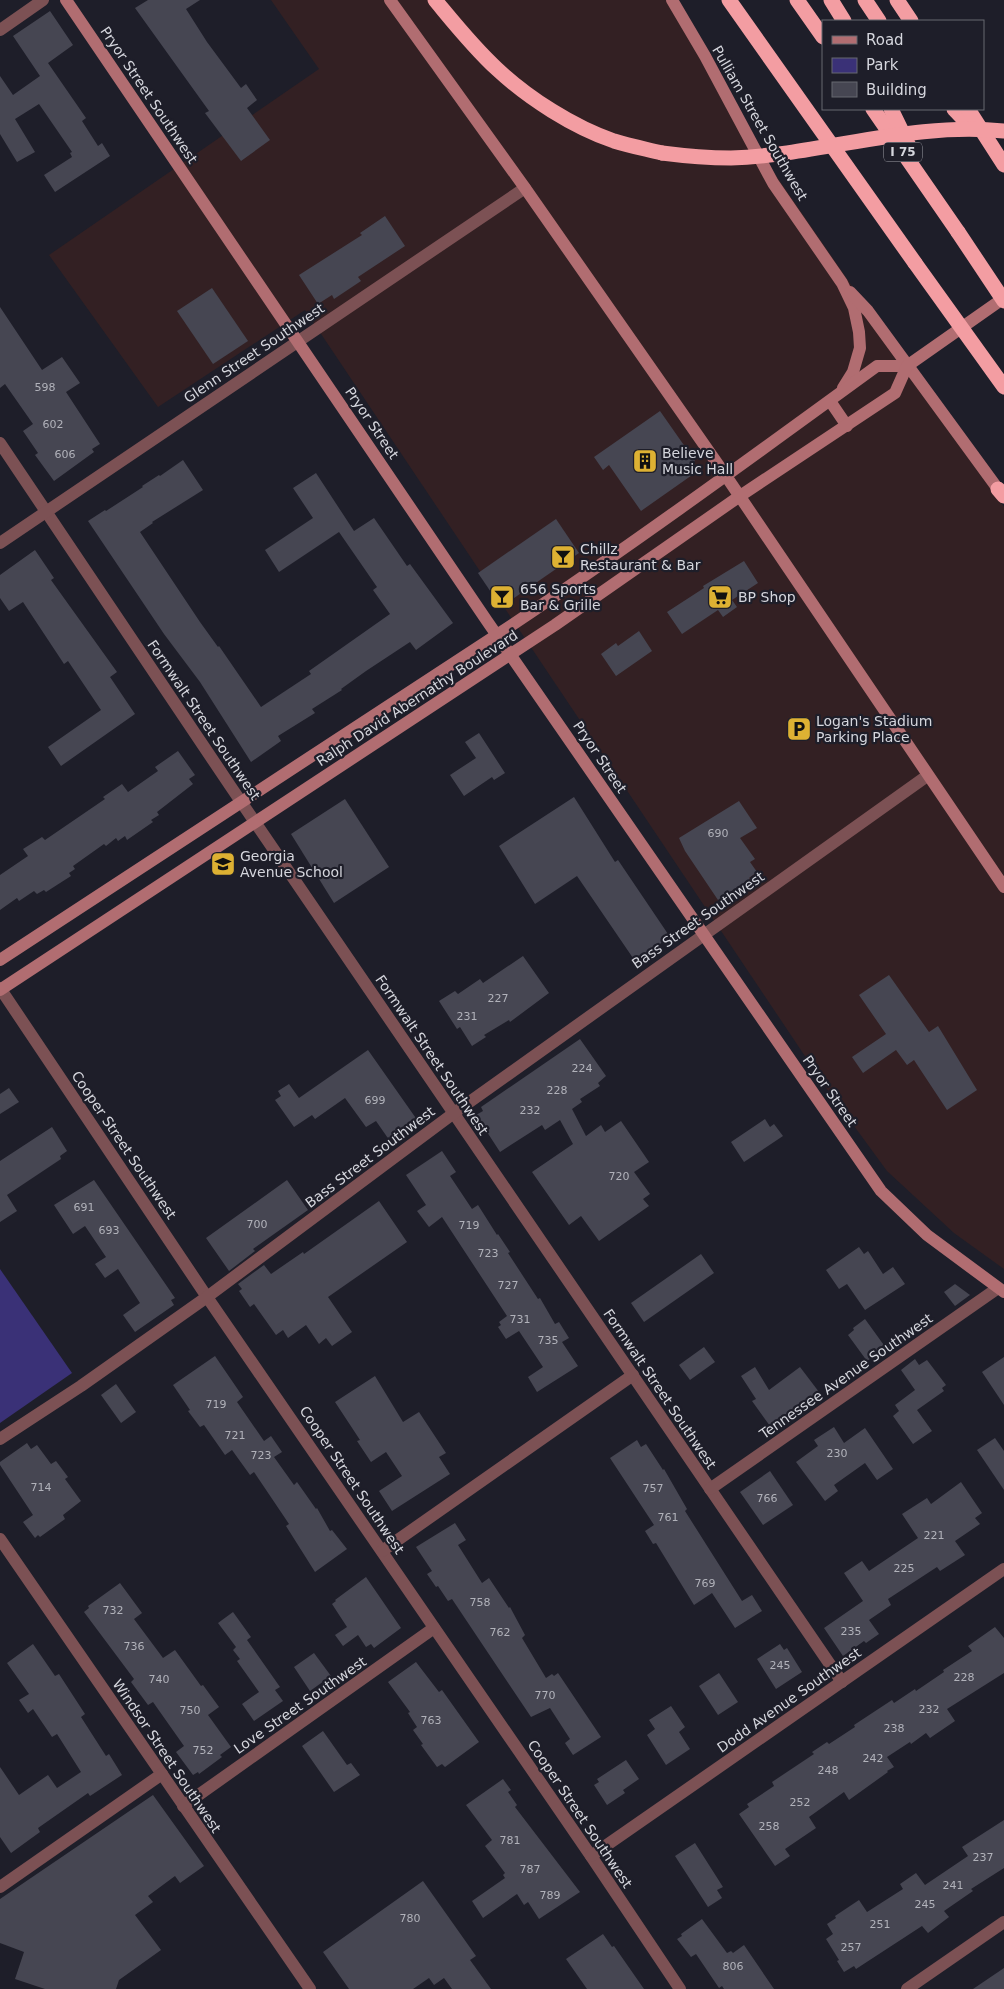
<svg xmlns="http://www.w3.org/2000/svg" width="1004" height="1989" viewBox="0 0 1004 1989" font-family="'DejaVu Sans',sans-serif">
<rect width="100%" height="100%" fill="#1e1e29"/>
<polygon fill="#332023" points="271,0 673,0 753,142 1004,507 1004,1269 954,1233 887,1171 827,1089 305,310 158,407 49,255 319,69"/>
<polygon fill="#3a3177" points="0,1269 72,1373 0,1423"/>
<g fill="#464652">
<polygon points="148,0 200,0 186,9 207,42 241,88 246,84 257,100 247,108 270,140 241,161 205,113 209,111 135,8"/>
<polygon points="50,11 73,45 48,63 86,118 82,121 98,146 102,143 110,156 55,192 44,175 72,157 70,153 72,152 39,104 15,119 35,152 17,162 0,134 0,76 13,95 40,76 13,36"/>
<polygon points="385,216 405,246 358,277 361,281 334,299 332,295 318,304 299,275 362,235 360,233"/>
<polygon points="212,288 248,341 213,364 177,311"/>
<polygon points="0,307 42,370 62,357 80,383 66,392 100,444 92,449 94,452 54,481 35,455 38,453 23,431 33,424 5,384 0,388"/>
<polygon points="660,411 695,461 690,464 695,473 641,511 609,465 603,470 594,457"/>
<polygon points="183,460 203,490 152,522 153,523 140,532 200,622 218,647 219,646 261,707 311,674 309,671 390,614 373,590 377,587 339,532 279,572 265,550 313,518 293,488 316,473 354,531 374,518 407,566 410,564 453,623 416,650 410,642 366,671 341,689 342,690 312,709 315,713 278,736 281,741 251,762 200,682 164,634 88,521 105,510 106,511 143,487 142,486 159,475 160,476"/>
<polygon points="556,519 579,553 501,607 478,573"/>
<polygon points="35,550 54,578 51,580 117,672 110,677 135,714 61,766 48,747 101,710 68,661 64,664 23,602 9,611 0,598 0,575"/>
<polygon points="744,561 758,583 732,600 737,607 723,617 718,610 682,634 667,612 704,588 703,586"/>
<polygon points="639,631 652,651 616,676 601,654 616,643 618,646"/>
<polygon points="479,733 505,773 494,780 492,777 464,796 450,775 476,758 465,742"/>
<polygon points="178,751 195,775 189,779 193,784 157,812 159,815 151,820 153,822 127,840 125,836 118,841 116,838 106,846 104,844 73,866 75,869 69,873 71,876 46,892 44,890 37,894 34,891 19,901 17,898 0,910 0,875 28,856 23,849 42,837 45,840 105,799 103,797 122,784 128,792 158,771 155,767"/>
<polygon points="574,797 615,862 618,860 670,937 635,961 577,876 535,904 499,846"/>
<polygon points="345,799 389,867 334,903 291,834"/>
<polygon points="739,801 757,828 740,838 755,859 750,862 757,872 749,878 750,879 718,900 685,851 679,838"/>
<polygon points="523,956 549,993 510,1022 509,1020 484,1035 486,1037 472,1046 460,1027 457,1029 439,1001 455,991 458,994 480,979 483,983"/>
<polygon points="889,975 929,1032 938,1026 977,1090 947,1110 914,1060 907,1065 896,1050 863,1073 852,1057 886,1034 859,995"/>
<polygon points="580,1039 606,1076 598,1083 600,1086 580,1099 582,1102 572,1109 586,1136 601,1125 605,1132 621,1121 649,1162 634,1172 650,1194 643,1199 649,1206 599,1241 581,1216 569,1225 532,1172 573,1144 560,1120 545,1130 542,1125 500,1152 476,1115 483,1111 481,1107"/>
<polygon points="368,1050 420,1124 392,1144 376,1121 366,1127 345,1098 315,1119 312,1115 294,1127 275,1100 281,1096 278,1091 289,1084 299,1098"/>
<polygon points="9,1088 19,1102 0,1114 0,1094"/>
<polygon points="765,1119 770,1127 774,1124 783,1136 744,1162 731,1142"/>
<polygon points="52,1127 67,1151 60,1156 61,1159 7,1195 17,1211 0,1222 0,1161"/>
<polygon points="442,1151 456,1172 450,1176 472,1209 478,1205 497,1235 498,1234 510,1252 508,1253 538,1299 540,1298 555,1324 559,1322 569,1338 562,1342 578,1366 537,1392 528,1377 543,1367 519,1331 506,1339 498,1327 501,1325 499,1322 507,1316 442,1217 429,1227 417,1211 426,1205 406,1175"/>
<polygon points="94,1180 175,1298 171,1300 174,1305 135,1332 123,1315 140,1303 118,1269 105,1278 95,1264 106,1257 85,1226 73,1234 54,1205"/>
<polygon points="287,1180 308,1210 253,1249 255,1251 229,1271 206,1238"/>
<polygon points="379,1201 407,1242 328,1297 352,1332 332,1346 326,1338 319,1344 306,1325 288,1338 283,1330 276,1335 254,1304 250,1307 239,1291 242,1289 238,1284 264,1265 271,1274 303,1252 304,1254"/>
<polygon points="859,1247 864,1254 868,1251 883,1274 893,1267 905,1284 865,1310 847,1284 839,1289 826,1270"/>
<polygon points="701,1254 714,1273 644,1322 631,1303"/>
<polygon points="955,1284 970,1295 955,1306 944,1292"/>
<polygon points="865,1319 886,1348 867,1361 848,1335 854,1330 853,1328"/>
<polygon points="704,1347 715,1362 690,1380 679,1365"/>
<polygon points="215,1356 243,1397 237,1402 264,1441 271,1436 282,1452 274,1457 294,1485 297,1482 316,1509 317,1508 330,1531 332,1530 347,1549 315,1572 286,1526 289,1524 254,1472 250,1475 232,1450 225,1455 204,1425 200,1427 188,1411 190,1410 173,1385"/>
<polygon points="1004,1357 1004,1405 982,1372"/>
<polygon points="915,1359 919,1365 927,1360 946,1385 942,1388 944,1391 917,1410 932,1431 913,1444 893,1416 899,1411 895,1405 915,1390 901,1370"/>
<polygon points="755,1367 769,1390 800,1367 819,1392 770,1426 752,1401 756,1399 741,1376"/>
<polygon points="375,1376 403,1422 419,1412 446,1453 439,1457 450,1474 392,1511 379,1491 402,1476 386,1452 371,1462 357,1441 360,1440 335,1402"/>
<polygon points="116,1384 136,1412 121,1423 101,1395"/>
<polygon points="834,1427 844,1443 865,1428 893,1469 877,1480 865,1463 834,1485 838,1491 825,1501 796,1462 818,1446 814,1440"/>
<polygon points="995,1438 1004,1451 1004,1490 977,1450"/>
<polygon points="637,1440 641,1447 646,1444 663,1470 664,1469 687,1509 685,1511 742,1601 752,1595 762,1611 735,1628 712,1593 694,1605 656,1543 653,1544 645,1531 654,1525 610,1458"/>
<polygon points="27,1443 31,1449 37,1445 51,1464 56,1461 68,1477 65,1479 81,1501 63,1515 65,1519 40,1537 38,1535 35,1538 23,1522 33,1515 0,1465 0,1462"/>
<polygon points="770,1471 793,1505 763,1525 740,1492"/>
<polygon points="961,1482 982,1513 975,1518 980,1524 955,1541 965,1555 940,1571 937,1567 888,1599 891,1605 869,1620 879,1634 866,1643 864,1641 843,1656 824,1628 863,1601 844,1573 862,1561 869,1571 918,1538 902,1514 927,1498 931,1504"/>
<polygon points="455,1523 466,1540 458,1545 482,1583 489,1578 509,1608 510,1607 525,1635 522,1638 546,1678 552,1674 554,1676 558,1673 601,1737 573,1755 565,1743 570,1739 550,1708 531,1717 452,1599 448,1601 438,1586 436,1587 427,1574 432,1571 416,1547"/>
<polygon points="366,1577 401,1628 374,1648 371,1644 366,1647 358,1635 343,1646 335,1635 347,1627 332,1604 336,1601 335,1600"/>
<polygon points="120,1583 142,1613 134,1619 163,1658 175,1650 201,1686 203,1685 219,1707 208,1715 231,1747 220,1755 222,1757 199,1774 198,1772 193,1775 176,1752 184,1746 153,1702 148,1705 131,1682 134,1679 84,1612 89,1608 88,1606"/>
<polygon points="233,1612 251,1637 247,1640 280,1687 275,1690 283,1701 254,1721 242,1704 259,1692 237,1661 240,1659 233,1650 236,1647 218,1623"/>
<polygon points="995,1627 1004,1638 1004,1673 947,1709 955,1721 930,1738 926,1733 911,1744 910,1742 887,1757 894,1767 887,1771 888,1772 849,1800 844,1792 809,1817 816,1828 785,1849 790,1856 775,1866 739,1814 749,1807 747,1804 774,1786 772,1782 814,1754 812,1752 827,1742 829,1744 855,1727 854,1725 892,1700 894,1703 915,1689 916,1691 944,1672 943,1670 972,1651 968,1646"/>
<polygon points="33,1644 55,1676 59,1674 85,1714 81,1717 106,1756 109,1754 122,1775 90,1796 88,1793 38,1828 40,1832 11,1853 0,1837 0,1767 19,1795 48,1775 57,1788 81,1772 57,1734 52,1737 33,1709 28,1713 19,1700 29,1694 7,1663"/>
<polygon points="780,1644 784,1650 787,1648 802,1672 776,1689 757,1659"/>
<polygon points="314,1653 331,1676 310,1691 294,1667"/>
<polygon points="416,1662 439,1692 442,1690 479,1742 445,1767 442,1764 437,1767 421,1745 423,1744 413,1730 417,1727 408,1713 410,1712 388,1682"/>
<polygon points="719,1673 738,1702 718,1715 699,1686"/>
<polygon points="671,1706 685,1727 679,1732 690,1749 666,1765 647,1735 655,1729 649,1720"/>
<polygon points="323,1731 347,1765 351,1763 360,1775 334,1792 302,1746"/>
<polygon points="626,1760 639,1779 623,1790 625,1793 607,1805 594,1785 599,1782 597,1779"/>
<polygon points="503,1779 511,1790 508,1792 517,1805 515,1807 580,1892 539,1919 528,1902 524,1905 517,1894 483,1918 472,1901 505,1878 503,1875 505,1873 485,1846 492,1840 466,1805"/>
<polygon points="153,1795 204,1866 180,1883 175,1876 148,1896 153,1902 135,1915 161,1950 119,1980 116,1989 45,1989 15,1979 24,1952 0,1943 0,1899"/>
<polygon points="1004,1820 1004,1868 971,1889 973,1891 944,1911 949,1917 928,1933 922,1926 856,1969 854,1966 844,1972 837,1961 839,1960 826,1939 833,1934 827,1924 836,1918 835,1916 859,1900 867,1912 903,1889 900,1884 916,1873 925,1885 968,1856 962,1847"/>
<polygon points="695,1843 723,1887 717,1890 722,1898 708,1907 675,1856"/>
<polygon points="423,1881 476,1956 470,1960 491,1989 452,1989 444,1978 434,1985 429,1978 413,1989 349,1989 323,1952"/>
<polygon points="702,1919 727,1953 731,1951 733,1953 744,1945 774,1989 724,1989 722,1986 719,1988 696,1954 691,1957 677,1939 682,1936 681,1934"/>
<polygon points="603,1934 612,1947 614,1946 644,1989 587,1989 566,1959"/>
<polygon points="1004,1968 1004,1989 973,1989"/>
</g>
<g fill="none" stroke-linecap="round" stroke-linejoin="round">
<g stroke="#7c5154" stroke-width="12">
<polyline points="0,30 43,0"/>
<polyline points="0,443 231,787 842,1682"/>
<polyline points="0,543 525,188"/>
<polyline points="0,988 207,1297 591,1856 680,1989"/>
<polyline points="0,1439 81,1386 207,1297 454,1113 927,776"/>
<polyline points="710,1489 998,1288"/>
<polyline points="0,1539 310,1989"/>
<polyline points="382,1551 633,1375"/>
<polyline points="183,1806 434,1628"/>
<polyline points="591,1856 1004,1569"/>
<polyline points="0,1887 162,1774"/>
<polyline points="907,1989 1004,1922"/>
</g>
<g stroke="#b16d71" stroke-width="12">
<polyline points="66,0 487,621 881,1191 927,1235 1004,1292"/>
<polyline points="390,0 525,188 726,476 1004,887"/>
<polyline points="672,0 705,56 773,183 842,283 854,308 859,332 860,348 853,372 843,388"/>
<polyline points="850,292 868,311 998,489"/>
<polyline points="830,401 847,426"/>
<path d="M0,960C171,849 342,738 512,625C636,542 756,454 877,366H907"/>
<polyline points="0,990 555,625 740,496 895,393 907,366 1004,298"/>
</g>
<g stroke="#f39da2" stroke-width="15">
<path d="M435,0C455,24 474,48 497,69C528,98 573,127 614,141C630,146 646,149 662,153"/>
<polyline points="729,0 915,263"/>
<polyline points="797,0 823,37"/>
<polyline points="831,0 844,21"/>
<polyline points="865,0 879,21"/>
<polyline points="897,0 911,21"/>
<polyline points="873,109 958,232"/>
<polyline points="891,109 909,146"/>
<polyline points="954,109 972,128"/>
<polyline points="968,109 1004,165"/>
<polyline points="998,489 1004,496"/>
</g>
<g stroke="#f39da2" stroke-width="15">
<path d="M662,153C685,156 708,158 731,158C822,155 912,121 1004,131"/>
<polyline points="958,232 1004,301"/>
<polyline points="915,263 1004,387"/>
</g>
</g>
<defs>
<symbol id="building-square" viewBox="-11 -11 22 22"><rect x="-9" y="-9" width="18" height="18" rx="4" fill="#ddb133" stroke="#1e1e29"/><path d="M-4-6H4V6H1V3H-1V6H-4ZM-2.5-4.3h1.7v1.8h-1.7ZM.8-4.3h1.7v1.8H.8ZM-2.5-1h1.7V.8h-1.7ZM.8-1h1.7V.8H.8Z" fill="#111"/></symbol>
<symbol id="bar-square" viewBox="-11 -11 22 22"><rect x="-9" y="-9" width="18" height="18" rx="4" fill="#ddb133" stroke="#1e1e29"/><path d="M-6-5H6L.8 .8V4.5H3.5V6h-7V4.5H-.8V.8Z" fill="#111"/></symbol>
<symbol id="supermarket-square" viewBox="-11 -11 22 22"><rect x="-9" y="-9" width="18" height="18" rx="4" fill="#ddb133" stroke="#1e1e29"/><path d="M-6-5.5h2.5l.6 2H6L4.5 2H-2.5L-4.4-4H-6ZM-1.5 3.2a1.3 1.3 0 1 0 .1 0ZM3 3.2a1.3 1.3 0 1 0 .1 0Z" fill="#111"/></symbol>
<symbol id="parking-square" viewBox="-11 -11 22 22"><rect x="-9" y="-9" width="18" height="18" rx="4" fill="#ddb133" stroke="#1e1e29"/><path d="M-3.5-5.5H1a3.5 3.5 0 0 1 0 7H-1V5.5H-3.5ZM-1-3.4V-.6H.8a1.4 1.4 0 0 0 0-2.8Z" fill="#111"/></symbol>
<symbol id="school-square" viewBox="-11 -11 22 22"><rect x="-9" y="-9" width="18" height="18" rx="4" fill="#ddb133" stroke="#1e1e29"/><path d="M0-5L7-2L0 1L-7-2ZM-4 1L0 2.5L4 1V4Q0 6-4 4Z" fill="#111"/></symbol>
</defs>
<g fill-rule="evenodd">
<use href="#building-square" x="631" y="447" width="28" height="28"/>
<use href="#bar-square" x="549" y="543" width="28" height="28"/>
<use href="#bar-square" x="488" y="583" width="28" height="28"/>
<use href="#supermarket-square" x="706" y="583" width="28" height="28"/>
<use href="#parking-square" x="785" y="715" width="28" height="28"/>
<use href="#school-square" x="209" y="850" width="28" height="28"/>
</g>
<g text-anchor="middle" stroke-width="4.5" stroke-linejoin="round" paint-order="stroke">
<g font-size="11" fill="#b1b2ba">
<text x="45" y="391">598</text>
<text x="53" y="428">602</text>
<text x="65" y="458">606</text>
<text x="718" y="837">690</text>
<text x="498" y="1002">227</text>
<text x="467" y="1020">231</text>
<text x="582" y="1072">224</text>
<text x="557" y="1094">228</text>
<text x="375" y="1104">699</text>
<text x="530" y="1114">232</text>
<text x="619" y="1180">720</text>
<text x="84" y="1211">691</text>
<text x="257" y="1228">700</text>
<text x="469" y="1229">719</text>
<text x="109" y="1234">693</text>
<text x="488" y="1257">723</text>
<text x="508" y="1289">727</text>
<text x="520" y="1323">731</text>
<text x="548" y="1344">735</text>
<text x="216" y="1408">719</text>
<text x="235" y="1439">721</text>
<text x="837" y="1457">230</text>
<text x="261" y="1459">723</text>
<text x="41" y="1491">714</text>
<text x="653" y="1492">757</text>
<text x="767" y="1502">766</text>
<text x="668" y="1521">761</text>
<text x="934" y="1539">221</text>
<text x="904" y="1572">225</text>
<text x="705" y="1587">769</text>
<text x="480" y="1606">758</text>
<text x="113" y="1614">732</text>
<text x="851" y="1635">235</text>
<text x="500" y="1636">762</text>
<text x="134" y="1650">736</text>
<text x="780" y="1669">245</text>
<text x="964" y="1681">228</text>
<text x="159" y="1683">740</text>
<text x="545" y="1699">770</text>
<text x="929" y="1713">232</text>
<text x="190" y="1714">750</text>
<text x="431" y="1724">763</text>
<text x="894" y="1732">238</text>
<text x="203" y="1754">752</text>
<text x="873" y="1762">242</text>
<text x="828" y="1774">248</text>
<text x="800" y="1806">252</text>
<text x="769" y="1830">258</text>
<text x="510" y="1844">781</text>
<text x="983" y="1861">237</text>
<text x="530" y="1873">787</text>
<text x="953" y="1889">241</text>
<text x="550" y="1899">789</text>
<text x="925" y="1908">245</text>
<text x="410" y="1922">780</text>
<text x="880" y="1928">251</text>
<text x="851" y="1951">257</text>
<text x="733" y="1970">806</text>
</g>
<rect fill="#1e1e29" stroke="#9e9fa7" stroke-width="1" x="884" y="142.5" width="38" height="19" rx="4"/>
<g font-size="12" font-weight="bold" fill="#d5d6dd">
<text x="903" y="156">I 75</text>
</g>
<g font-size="14" fill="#d5d6dd" stroke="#1e1e29">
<text transform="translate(149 95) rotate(56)" y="5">Pryor Street Southwest</text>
<text transform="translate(760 123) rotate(60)" y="5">Pulliam Street Southwest</text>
<text transform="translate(254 353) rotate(-34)" y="5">Glenn Street Southwest</text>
<text transform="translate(372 423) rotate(56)" y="5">Pryor Street</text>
<text transform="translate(417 698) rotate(-33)" y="5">Ralph David Abernathy Boulevard</text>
<text transform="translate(204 720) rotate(56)" y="5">Formwalt Street Southwest</text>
<text transform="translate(600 757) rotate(56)" y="5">Pryor Street</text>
<text transform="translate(698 920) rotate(-35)" y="5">Bass Street Southwest</text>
<text transform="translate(432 1055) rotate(56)" y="5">Formwalt Street Southwest</text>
<text transform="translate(830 1091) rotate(55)" y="5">Pryor Street</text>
<text transform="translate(124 1145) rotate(56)" y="5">Cooper Street Southwest</text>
<text transform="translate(370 1157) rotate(-37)" y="5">Bass Street Southwest</text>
<text transform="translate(846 1376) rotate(-35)" y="5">Tennessee Avenue Southwest</text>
<text transform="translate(660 1389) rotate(56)" y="5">Formwalt Street Southwest</text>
<text transform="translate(352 1480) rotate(56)" y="5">Cooper Street Southwest</text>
<text transform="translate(789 1700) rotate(-35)" y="5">Dodd Avenue Southwest</text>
<text transform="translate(300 1705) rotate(-35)" y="5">Love Street Southwest</text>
<text transform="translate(167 1756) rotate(56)" y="5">Windsor Street Southwest</text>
<text transform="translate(580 1814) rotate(56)" y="5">Cooper Street Southwest</text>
</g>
<g font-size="14" fill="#d5d6dd" stroke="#1e1e29" text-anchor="start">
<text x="662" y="458">Believe<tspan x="662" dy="16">Music Hall</tspan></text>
<text x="580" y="554">Chillz<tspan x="580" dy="16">Restaurant &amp; Bar</tspan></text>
<text x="520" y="594">656 Sports<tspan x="520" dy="16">Bar &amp; Grille</tspan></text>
<text x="738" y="602">BP Shop</text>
<text x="816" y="726">Logan's Stadium<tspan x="816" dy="16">Parking Place</tspan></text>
<text x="240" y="861">Georgia<tspan x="240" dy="16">Avenue School</tspan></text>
</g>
</g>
<rect x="822" y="20" width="162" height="90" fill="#1e1e29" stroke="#676871"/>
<rect x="832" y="36" width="25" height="8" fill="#b16d71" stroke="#676871"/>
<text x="866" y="45" font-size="15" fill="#d5d6dd">Road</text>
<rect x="832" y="58" width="25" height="15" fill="#3a3177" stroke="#676871"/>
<text x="866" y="70" font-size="15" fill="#d5d6dd">Park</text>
<rect x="832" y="82" width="25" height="15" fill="#464652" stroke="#676871"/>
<text x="866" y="95" font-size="15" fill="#d5d6dd">Building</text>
</svg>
